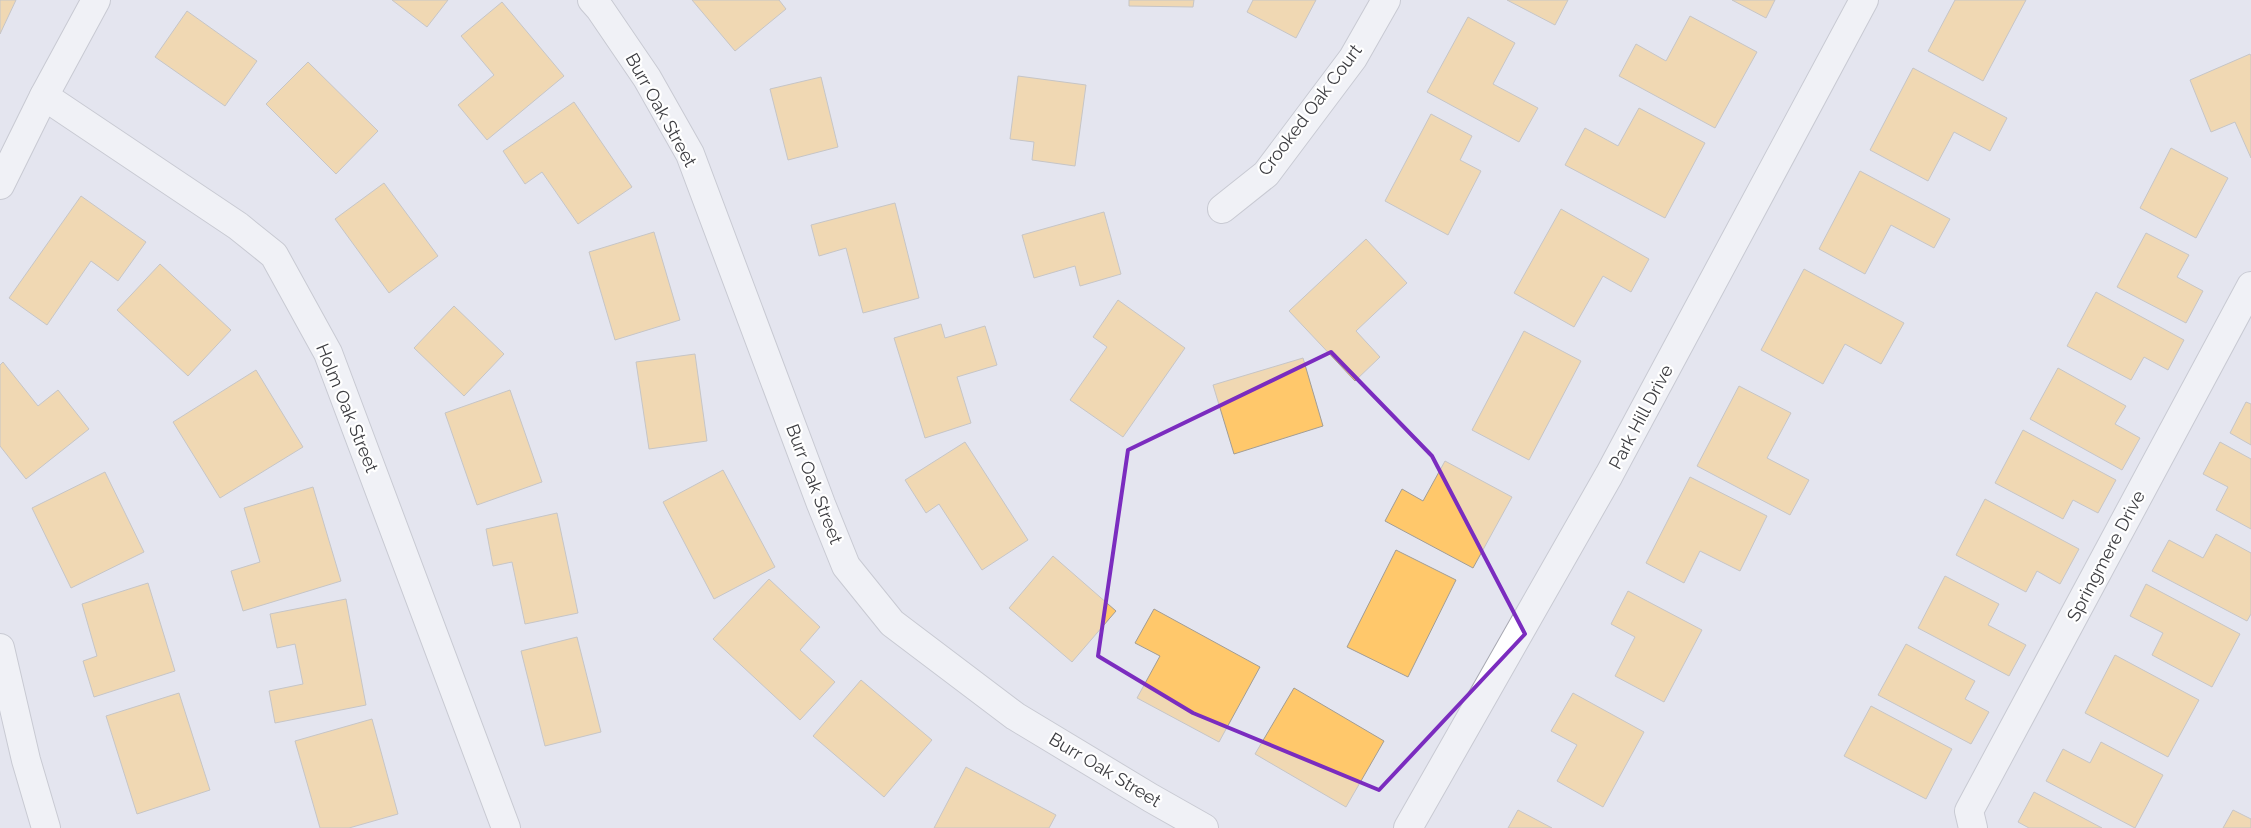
<svg xmlns="http://www.w3.org/2000/svg" width="2251" height="828" viewBox="0 0 2251 828" font-family="Raleway,sans-serif">
<rect width="100%" height="100%" fill="#e4e5ef"/>
<g fill="#ffc86b" stroke="#a29d95">
<polygon points="0,0 16,0 0,34"/>
<polygon points="392,0 448,0 427,27"/>
<polygon points="692,0 779,0 786,9 735,51"/>
<polygon points="1129,0 1194,0 1193,7 1129,6"/>
<polygon points="1253,0 1316,0 1296,38 1247,12"/>
<polygon points="1507,0 1568,0 1555,25"/>
<polygon points="1732,0 1775,0 1766,18"/>
<polygon points="1955,0 2026,0 1983,81 1928,51"/>
<polygon points="502,2 564,76 487,140 458,105 494,75 461,36"/>
<polygon points="187,11 257,61 225,106 155,57"/>
<polygon points="1690,16 1757,52 1715,128 1619,76 1636,44 1666,61"/>
<polygon points="1468,17 1515,43 1493,84 1538,108 1519,142 1427,92"/>
<polygon points="2250,54 2251,56 2251,158 2235,122 2211,132 2190,80"/>
<polygon points="308,62 378,131 336,174 266,104"/>
<polygon points="1913,68 2007,118 1990,151 1954,132 1928,181 1870,150"/>
<polygon points="1018,76 1086,85 1075,166 1032,160 1034,142 1010,139"/>
<polygon points="821,77 838,147 788,160 770,89"/>
<polygon points="574,102 632,187 578,224 542,172 525,184 503,151"/>
<polygon points="1639,108 1705,143 1665,218 1565,165 1585,128 1618,146"/>
<polygon points="1431,114 1472,136 1460,160 1481,171 1448,235 1385,201"/>
<polygon points="2171,148 2228,178 2196,238 2140,208"/>
<polygon points="1860,171 1950,219 1934,248 1891,225 1865,274 1819,249"/>
<polygon points="384,183 438,256 389,293 335,219"/>
<polygon points="81,196 146,242 118,281 91,261 47,325 9,298"/>
<polygon points="895,203 919,298 863,313 846,248 819,256 811,225"/>
<polygon points="1561,209 1649,259 1631,292 1603,276 1574,327 1514,293"/>
<polygon points="1104,212 1121,274 1080,286 1075,266 1034,278 1022,235"/>
<polygon points="654,232 680,320 615,340 589,252"/>
<polygon points="2146,233 2189,255 2177,277 2203,291 2186,323 2117,287"/>
<polygon points="1366,239 1407,283 1356,331 1380,357 1355,381 1289,311"/>
<polygon points="160,264 231,330 188,376 117,310"/>
<polygon points="1804,269 1904,323 1881,364 1845,344 1823,384 1761,350"/>
<polygon points="2096,292 2184,340 2168,370 2144,357 2131,380 2067,346"/>
<polygon points="1118,300 1185,348 1123,437 1070,400 1107,347 1093,337"/>
<polygon points="454,306 504,354 464,396 414,348"/>
<polygon points="941,324 945,338 985,326 997,365 957,377 971,423 925,438 894,338"/>
<polygon points="1524,331 1581,361 1529,460 1472,430"/>
<polygon points="695,354 707,441 649,449 636,362"/>
<polygon points="1303,358 1323,426 1234,454 1213,385"/>
<polygon points="3,362 38,406 58,390 89,429 26,479 0,446 0,365"/>
<polygon points="2058,368 2126,406 2115,424 2140,438 2122,470 2030,419"/>
<polygon points="256,370 303,447 220,498 173,422"/>
<polygon points="1739,386 1791,413 1767,458 1809,480 1790,515 1697,466"/>
<polygon points="510,390 542,482 477,505 445,413"/>
<polygon points="2246,402 2251,404 2251,445 2230,433"/>
<polygon points="2023,430 2116,480 2098,513 2073,500 2063,519 1995,483"/>
<polygon points="965,442 1028,540 982,570 939,504 926,513 905,480"/>
<polygon points="2220,442 2251,459 2251,529 2216,510 2228,487 2203,474"/>
<polygon points="1445,461 1512,497 1473,568 1385,521 1402,489 1423,501"/>
<polygon points="723,470 775,567 714,599 663,502"/>
<polygon points="105,472 144,552 71,588 32,508"/>
<polygon points="1690,477 1767,516 1740,571 1700,551 1684,583 1646,563"/>
<polygon points="313,487 341,581 243,611 231,571 260,562 244,508"/>
<polygon points="1985,499 2079,549 2060,584 2037,571 2026,592 1956,555"/>
<polygon points="557,513 578,613 525,624 512,562 493,566 486,529"/>
<polygon points="2216,534 2251,553 2251,614 2247,621 2152,571 2169,540 2203,558"/>
<polygon points="1396,550 1456,580 1408,677 1347,647"/>
<polygon points="1053,556 1116,611 1072,662 1009,608"/>
<polygon points="1945,576 1999,604 1988,625 2026,645 2009,676 1918,628"/>
<polygon points="769,579 820,627 800,650 835,682 800,720 713,639"/>
<polygon points="148,583 175,671 94,697 83,661 97,656 82,604"/>
<polygon points="2146,584 2240,634 2212,687 2152,655 2163,633 2130,616"/>
<polygon points="1628,591 1702,630 1664,702 1615,676 1635,637 1611,624"/>
<polygon points="346,599 366,705 275,723 269,691 303,684 295,644 277,648 270,614"/>
<polygon points="1154,609 1260,667 1219,742 1137,698 1160,656 1135,643"/>
<polygon points="577,637 601,732 545,746 521,651"/>
<polygon points="1906,644 1975,681 1965,699 1989,712 1971,744 1878,695"/>
<polygon points="2115,655 2199,700 2168,757 2085,713"/>
<polygon points="861,680 932,740 884,797 813,736"/>
<polygon points="1294,688 1384,741 1346,807 1255,754"/>
<polygon points="179,693 210,790 137,814 106,716"/>
<polygon points="1573,693 1644,732 1603,807 1557,781 1577,745 1551,731"/>
<polygon points="1871,706 1952,749 1926,799 1844,756"/>
<polygon points="372,719 398,814 349,828 320,828 295,741"/>
<polygon points="2101,742 2163,775 2135,828 2046,781 2063,749 2090,763"/>
<polygon points="966,767 1056,815 1049,828 934,828"/>
<polygon points="2034,792 2102,828 2029,828 2018,822"/>
<polygon points="1518,810 1552,828 1508,828"/>
<polygon points="2233,810 2251,819 2251,828 2223,828"/>
</g>
<g fill="none" stroke-linecap="round" stroke-linejoin="round">
<defs>
<g id="minor">
<polyline points="592,0 600,9 647,78 690,154 821,504 846,566 892,623 1015,716 1151,798 1204,828"/>
<polyline points="44,96 238,226 274,255 328,353 506,828"/>
<polyline points="0,185 44,96 96,0"/>
<polyline points="1222,209 1266,174 1353,58 1386,0"/>
<polyline points="0,648 26,760 46,828"/>
<polyline points="1408,828 1609,475 1864,0"/>
<polyline points="1973,828 1969,811 2251,286"/>
</g>
</defs>
<use href="#minor" stroke="#a7a8b1" stroke-width="30"/>
<use href="#minor" stroke="#fff" stroke-width="28"/>
</g>
<path d="M0 0H2251V828H0ZM1331,352L1432,456L1525,634L1379,790L1193,713L1098,656L1128,450Z" fill="#e4e5ef" fill-opacity=".55" fill-rule="evenodd"/>
<path fill="none" stroke="#7b2cbf" stroke-width="4" stroke-linejoin="round" d="M1331,352L1432,456L1525,634L1379,790L1193,713L1098,656L1128,450Z"/>
<g text-anchor="middle" stroke-width="4.5" stroke-linejoin="round" paint-order="stroke">
<g font-size="18" fill="#3c3c40" stroke="#fff">
<text transform="translate(661 110) rotate(61)" y="6">Burr Oak Street</text>
<text transform="translate(1310 110) rotate(-53)" y="6">Crooked Oak Court</text>
<text transform="translate(347 408) rotate(68)" y="6">Holm Oak Street</text>
<text transform="translate(1641 417) rotate(-62)" y="6">Park Hill Drive</text>
<text transform="translate(814 484) rotate(69)" y="6">Burr Oak Street</text>
<text transform="translate(2106 556) rotate(-62)" y="6">Springmere Drive</text>
<text transform="translate(1105 770) rotate(31)" y="6">Burr Oak Street</text>
</g>
</g>
</svg>
